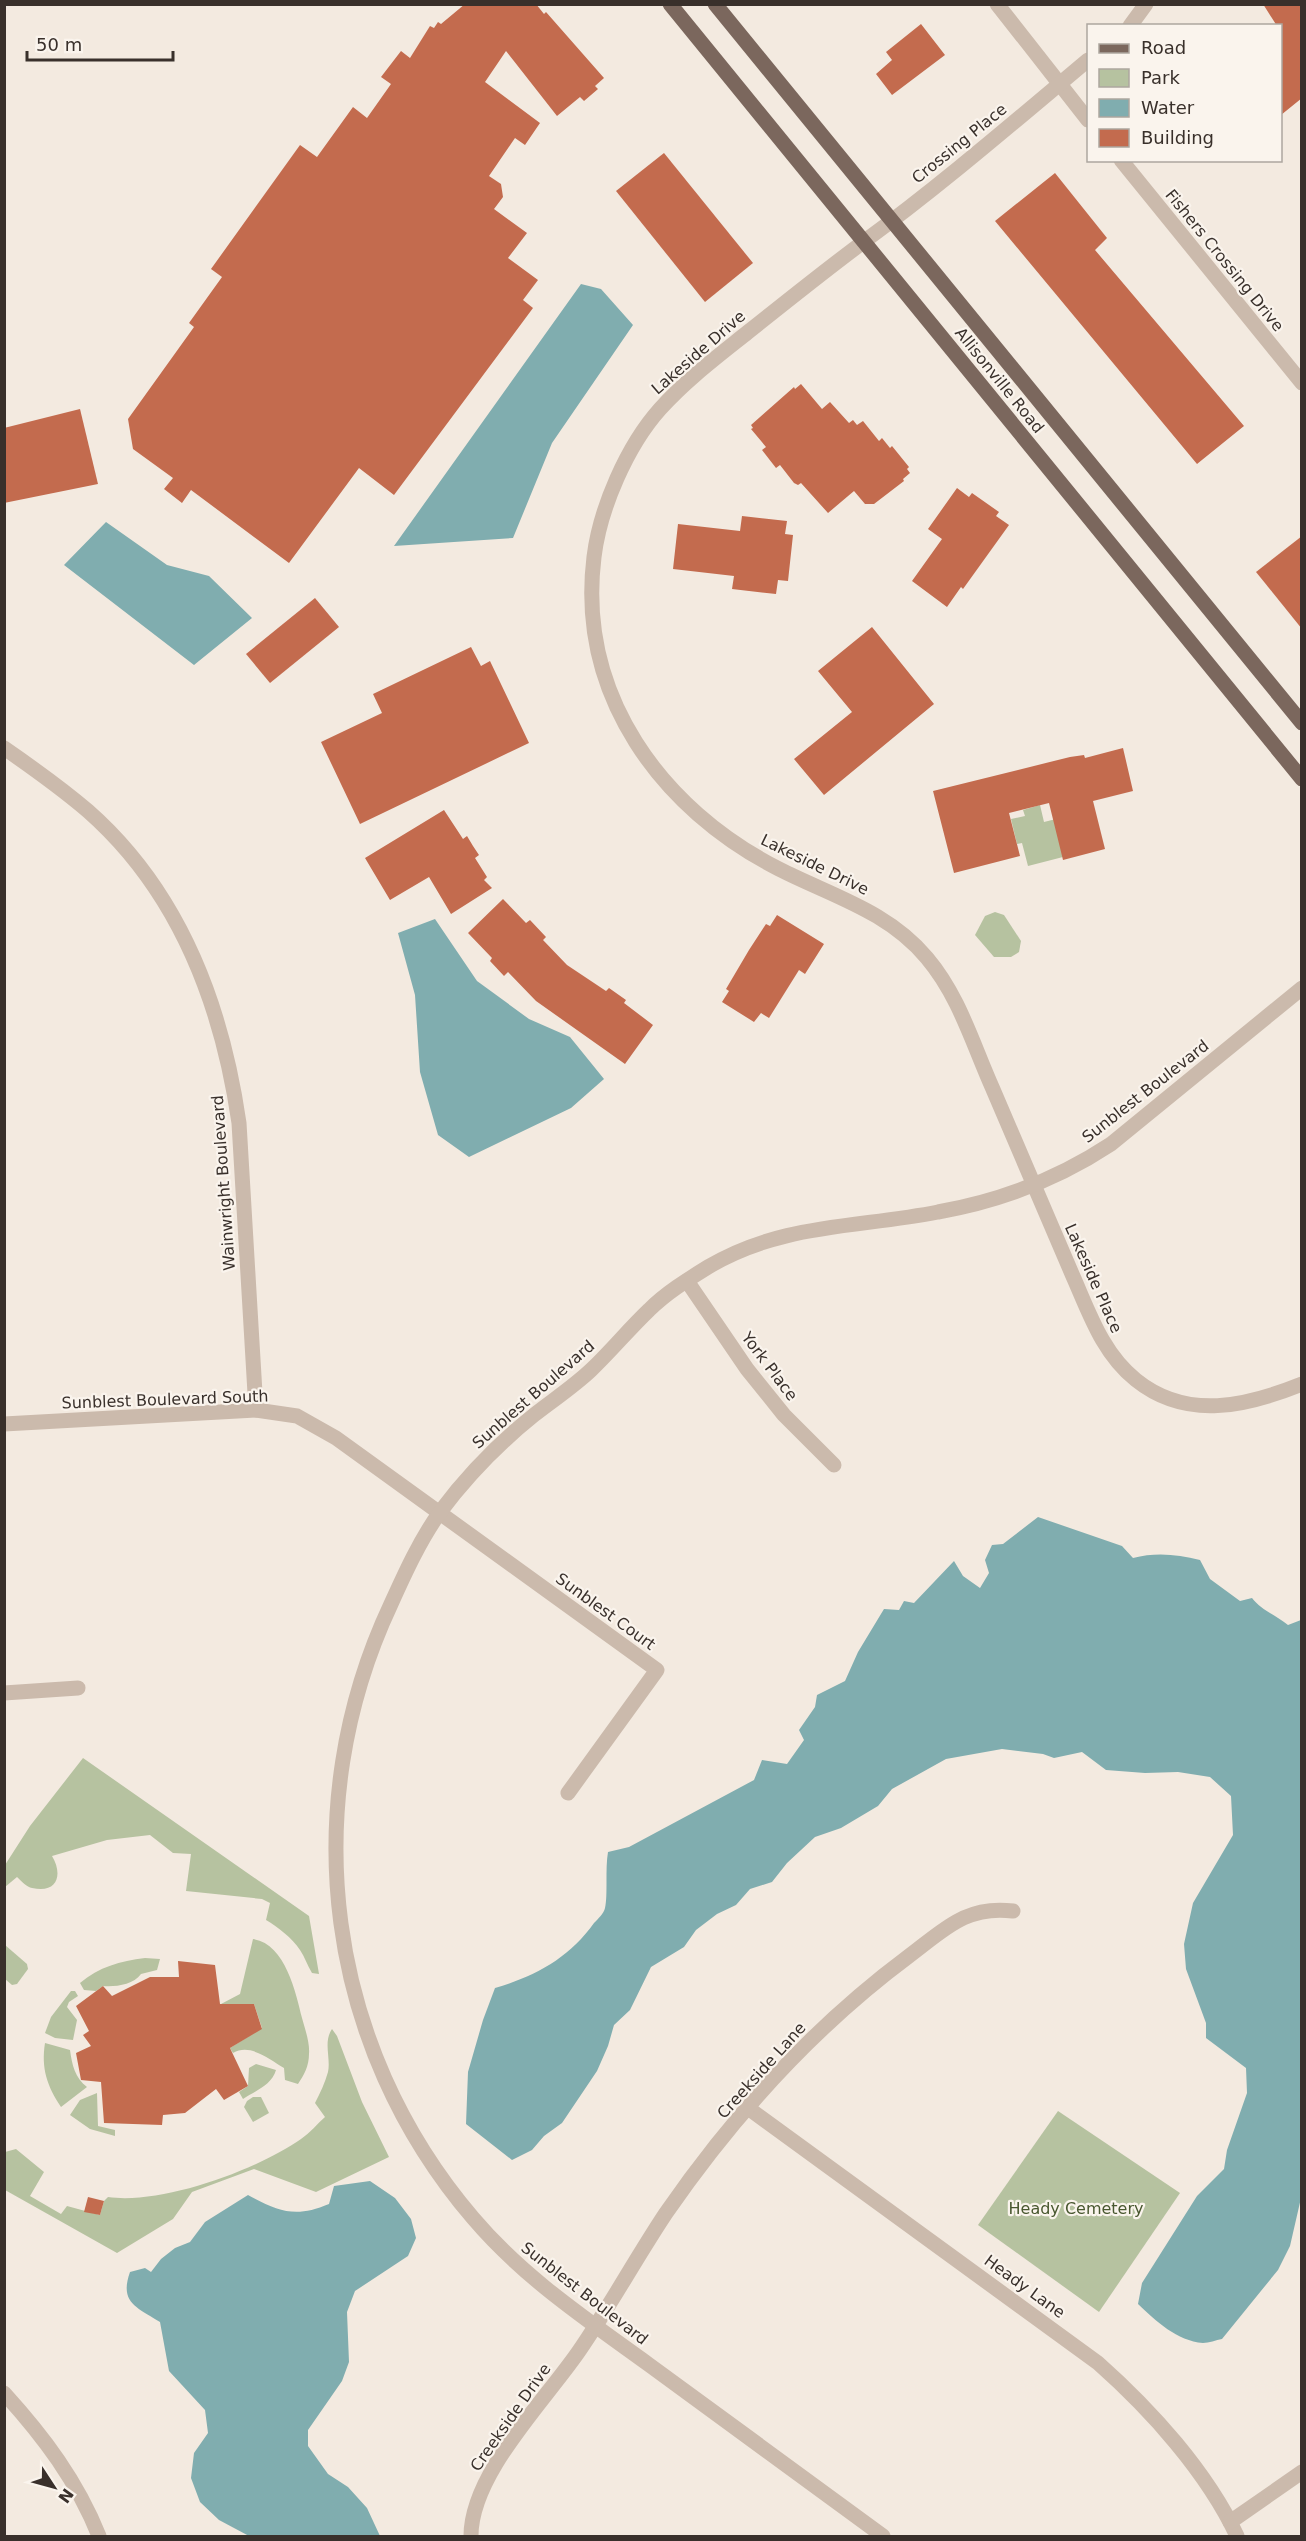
<svg xmlns="http://www.w3.org/2000/svg" width="1306" height="2541" viewBox="0 0 1306 2541" font-family="'DejaVu Sans',sans-serif">
<rect width="100%" height="100%" fill="#f3eae0"/>
<g fill="#b6c2a0">
<polygon points="1040,805 1044,822 1056,819 1063,857 1028,866 1022,843 1017,844 1011,819 1025,816 1023,810"/>
<polygon points="995,912 1004,915 1021,941 1019,952 1011,957 994,957 975,935 985,916"/>
<path d="M83,1758L309,1916L319,1974L312,1973C307,1965 305,1957 300,1950C292,1938 278,1927 266,1920L270,1903L262,1899L186,1891L191,1854L173,1853L150,1835L107,1840L52,1856C63,1874 58,1894 32,1888C27,1887 21,1881 17,1877L5,1887V1865L30,1826Z"/>
<path d="M253,1939C285,1943 296,1993 302,2018C305,2029 310,2043 309,2054C309,2066 304,2075 298,2084L285,2080L284,2068C269,2059 250,2043 233,2053L230,2048L262,2028L254,2004H221L240,1994Z"/>
<polygon points="5,1945 27,1964 28,1969 17,1984 12,1985 5,1979"/>
<path d="M145,1958L160,1959L157,1970L141,1974C133,1985 115,1987 103,1986L96,1991L84,1990L80,1983C99,1967 120,1961 145,1958Z"/>
<polygon points="71,1991 75,1991 78,1996 69,2002 67,2007 77,2020 73,2040 55,2038 45,2033 51,2017"/>
<path d="M332,2029L337,2036L362,2102L389,2157L316,2192L254,2169L192,2192L173,2219L117,2253L5,2190V2152L16,2149L44,2172L30,2196L61,2214L67,2206L100,2215L104,2201L108,2197C161,2205 257,2170 301,2139C310,2133 317,2124 325,2117L315,2103C320,2093 325,2083 328,2072C331,2058 323,2042 332,2029Z"/>
<path d="M45,2043L70,2050C72,2065 75,2078 87,2087L61,2107C47,2086 41,2068 45,2043Z"/>
<path d="M256,2064L276,2070C272,2085 255,2091 243,2099L239,2092L248,2086L249,2068Z"/>
<polygon points="97,2093 98,2126 115,2130 115,2136 90,2129 70,2115 80,2100"/>
<polygon points="253,2097 261,2097 269,2113 253,2122 244,2107 247,2101"/>
<polygon points="1058,2111 1180,2193 1099,2312 978,2225"/>
</g>
<g fill="#80adaf">
<polygon points="581,284 601,289 633,325 552,443 513,538 394,546"/>
<polygon points="106,522 167,565 209,576 252,618 194,665 64,565"/>
<polygon points="435,919 477,981 529,1019 570,1037 604,1079 571,1108 469,1157 438,1135 420,1072 415,995 398,933"/>
<path d="M1038,1517L1122,1546L1133,1558C1155,1552 1177,1554 1200,1560L1210,1579L1240,1601L1252,1598C1261,1610 1276,1615 1288,1625L1301,1620V2198L1290,2246L1278,2270L1222,2339C1216,2340 1209,2343 1203,2343C1177,2341 1156,2321 1138,2304L1142,2283L1197,2196L1224,2169L1227,2150L1247,2093L1246,2068L1206,2038V2023L1186,1969L1184,1944L1193,1903L1233,1835L1231,1796L1210,1777L1178,1772L1145,1773L1106,1770L1082,1752L1054,1758L1043,1754L1002,1749L946,1759L892,1789L878,1806L841,1828L815,1837L787,1863L772,1882L750,1889L736,1905L717,1914L696,1930L684,1947L651,1967L630,2010L614,2025L608,2046L597,2071L562,2123L544,2136L532,2150L512,2160L466,2124L468,2072L483,2020L495,1988C536,1976 569,1958 594,1923C598,1919 604,1913 605,1908C608,1895 605,1869 608,1852L629,1847L754,1780L762,1760L787,1764L804,1740L799,1730L815,1707L817,1695L845,1681L858,1652L884,1609L899,1610L904,1601L914,1603L954,1561L963,1576L980,1588L989,1573L985,1560L992,1545L1003,1544Z"/>
<path d="M370,2181L395,2198L411,2219L416,2238L408,2256L355,2291L347,2312L349,2362L342,2381L308,2430V2446L328,2474L348,2487L367,2508L380,2536H249L219,2520L200,2502L191,2478L194,2453L208,2433L205,2410L169,2371L160,2322C137,2307 119,2303 130,2272L145,2268L151,2272L161,2259L175,2248L190,2242L205,2222L248,2195C279,2212 296,2218 329,2204L334,2186Z"/>
</g>
<g fill="#c36b4e">
<polygon points="465,4 536,4 544,14 546,12 604,78 595,86 598,89 584,101 580,97 557,116 506,51 485,82 540,123 525,145 515,138 489,176 501,184 503,197 494,209 527,233 508,258 538,280 523,300 533,308 394,495 359,468 289,563 191,490 182,503 164,489 173,478 133,449 128,419 194,327 189,323 222,277 211,269 300,145 317,157 353,107 367,118 391,84 381,77 401,51 410,58 430,26 434,28 438,22 441,24"/>
<polygon points="1263,4 1302,4 1302,98 1281,115 1281,26 1277,26"/>
<polygon points="921,24 945,55 892,95 876,74 892,60 886,52"/>
<polygon points="664,153 753,263 705,302 616,191"/>
<polygon points="1055,173 1107,238 1095,250 1244,426 1197,464 995,221"/>
<polygon points="801,384 822,409 830,402 849,423 853,420 857,425 863,421 879,441 882,438 890,448 892,446 909,467 907,469 910,473 903,479 904,481 874,504 865,504 854,491 828,513 801,483 798,485 794,483 780,465 776,468 762,450 766,447 751,429 753,428 751,425 794,387 795,389"/>
<polygon points="80,409 98,484 4,503 4,428"/>
<polygon points="957,488 969,497 972,493 999,512 996,516 1009,525 963,589 961,587 947,607 912,581 942,539 928,529"/>
<polygon points="742,516 787,521 785,534 793,535 788,581 778,580 776,594 732,589 734,576 673,569 678,524 740,531"/>
<polygon points="1302,536 1302,629 1256,572"/>
<polygon points="315,598 339,627 270,683 246,654"/>
<polygon points="872,627 934,704 824,795 794,759 852,712 818,671"/>
<polygon points="471,647 481,666 490,661 529,743 360,824 321,742 382,713 373,694"/>
<polygon points="1123,748 1133,791 1093,801 1105,849 1063,860 1049,803 1009,813 1020,856 954,873 933,791 1070,757 1084,755 1085,758"/>
<polygon points="444,810 463,839 467,836 473,846 479,855 475,858 487,877 484,880 492,888 451,914 429,877 390,900 365,858"/>
<polygon points="503,899 526,923 530,920 546,937 543,940 567,965 606,991 609,988 626,1000 624,1003 653,1025 625,1064 536,1001 508,972 504,976 490,961 492,958 468,933"/>
<polygon points="777,915 824,944 805,974 799,970 769,1018 761,1013 754,1022 722,1002 729,991 726,989 749,950 766,924 770,926"/>
<polygon points="178,1961 215,1965 220,2004 254,2004 262,2029 230,2048 248,2086 224,2100 216,2089 185,2113 163,2115 162,2125 104,2123 101,2082 81,2080 76,2053 91,2046 83,2035 89,2031 76,2006 103,1986 112,1996 150,1977 179,1977"/>
<polygon points="88,2197 104,2201 100,2215 84,2212"/>
</g>
<g fill="none" stroke-linecap="round" stroke-linejoin="round">
<g stroke="#cbbaac" stroke-width="15">
<polyline points="997,4 1088,120"/>
<polyline points="1130,26 1146,4"/>
<path d="M1088,60C1014,122 940,186 862,243C823,272 786,302 748,332C718,356 686,380 660,409C627,446 600,508 594,557C577,695 661,809 779,869C832,896 888,911 927,958C959,996 972,1042 992,1087C1019,1149 1045,1212 1072,1274C1089,1312 1102,1353 1136,1380C1187,1421 1247,1406 1302,1384"/>
<polyline points="1121,160 1302,383"/>
<path d="M4,748C33,768 61,788 88,811C180,892 222,1005 239,1123L256,1410"/>
<polyline points="687,1281 747,1369 784,1415 834,1465"/>
<polyline points="4,1424 256,1410 297,1416 336,1438 657,1670 568,1793"/>
<polyline points="4,1693 78,1688"/>
<path d="M748,2108L1098,2363C1151,2410 1207,2472 1237,2536"/>
<path d="M4,2393C44,2437 77,2481 99,2536"/>
<polyline points="1230,2522 1302,2472"/>
<path d="M471,2536C471,2474 544,2402 579,2351C610,2306 636,2258 666,2213C733,2116 815,2026 909,1956C944,1930 966,1905 1013,1911"/>
<path d="M883,2536C805,2479 727,2422 648,2364C586,2319 523,2277 473,2218C326,2046 295,1808 391,1604C405,1573 420,1540 440,1512C467,1476 499,1443 534,1415C553,1400 573,1387 591,1370C611,1351 629,1329 649,1310C666,1293 687,1280 708,1267C782,1223 857,1228 938,1212C1001,1201 1058,1179 1111,1144L1302,988"/>
</g>
<g stroke="#7b675d" stroke-width="15">
<polyline points="670,4 1302,779"/>
<polyline points="715,4 1302,723"/>
</g>
</g>
<g text-anchor="middle" stroke-width="4.5" stroke-linejoin="round" paint-order="stroke">
<g font-size="16" fill="#39302b" stroke="#faf4ed">
<text transform="translate(959 143) rotate(-39)" y="6">Crossing Place</text>
<text transform="translate(1225 260) rotate(51)" y="6">Fishers Crossing Drive</text>
<text transform="translate(698 352) rotate(-41)" y="6">Lakeside Drive</text>
<text transform="translate(1000 380) rotate(51)" y="6">Allisonville Road</text>
<text transform="translate(815 864) rotate(26)" y="6">Lakeside Drive</text>
<text transform="translate(1145 1091) rotate(-38)" y="6">Sunblest Boulevard</text>
<text transform="translate(223 1183) rotate(-94)" y="6">Wainwright Boulevard</text>
<text transform="translate(1094 1278) rotate(66)" y="6">Lakeside Place</text>
<text transform="translate(770 1366) rotate(53)" y="6">York Place</text>
<text transform="translate(533 1394) rotate(-41)" y="6">Sunblest Boulevard</text>
<text transform="translate(165 1399) rotate(-2)" y="6">Sunblest Boulevard South</text>
<text transform="translate(606 1611) rotate(36)" y="6">Sunblest Court</text>
<text transform="translate(761 2070) rotate(-48)" y="6">Creekside Lane</text>
<text transform="translate(1025 2286) rotate(36)" y="6">Heady Lane</text>
<text transform="translate(585 2293) rotate(38)" y="6">Sunblest Boulevard</text>
<text transform="translate(510 2417) rotate(-55)" y="6">Creekside Drive</text>
</g>
<g font-size="16" fill="#48572f" stroke="#faf4ed">
<text x="1076" y="2214">Heady Cemetery</text>
</g>
</g>
<rect width="1306" height="2541" fill="none" stroke="#39302b" stroke-width="12"/>
<rect x="1087" y="24" width="195" height="138" fill="#faf4ed" stroke="#ada69f" stroke-width="1.5"/>
<rect x="1099" y="44" width="30" height="9" fill="#7b675d" stroke="#ada69f" stroke-width="1.5"/>
<text x="1141" y="54" font-size="18" fill="#39302b">Road</text>
<rect x="1099" y="69" width="30" height="18" fill="#b6c2a0" stroke="#ada69f" stroke-width="1.5"/>
<text x="1141" y="84" font-size="18" fill="#39302b">Park</text>
<rect x="1099" y="99" width="30" height="18" fill="#80adaf" stroke="#ada69f" stroke-width="1.5"/>
<text x="1141" y="114" font-size="18" fill="#39302b">Water</text>
<rect x="1099" y="129" width="30" height="18" fill="#c36b4e" stroke="#ada69f" stroke-width="1.5"/>
<text x="1141" y="144" font-size="18" fill="#39302b">Building</text>
<g transform="translate(54 2487) rotate(126)" stroke="#faf4ed" stroke-width="4.5" paint-order="stroke">
<path d="M0-4.5L10 22L0 15L-10 22Z" fill="#39302b"/>
<text y="-9" font-size="16" font-weight="bold" text-anchor="middle" fill="#39302b">N</text>
</g>
<path d="M27 51v9h146v-9" fill="none" stroke="#39302b" stroke-width="3"/>
<text x="36" y="51" font-size="18" fill="#39302b" stroke="#faf4ed" stroke-width="4.5" paint-order="stroke">50 m</text>
</svg>
